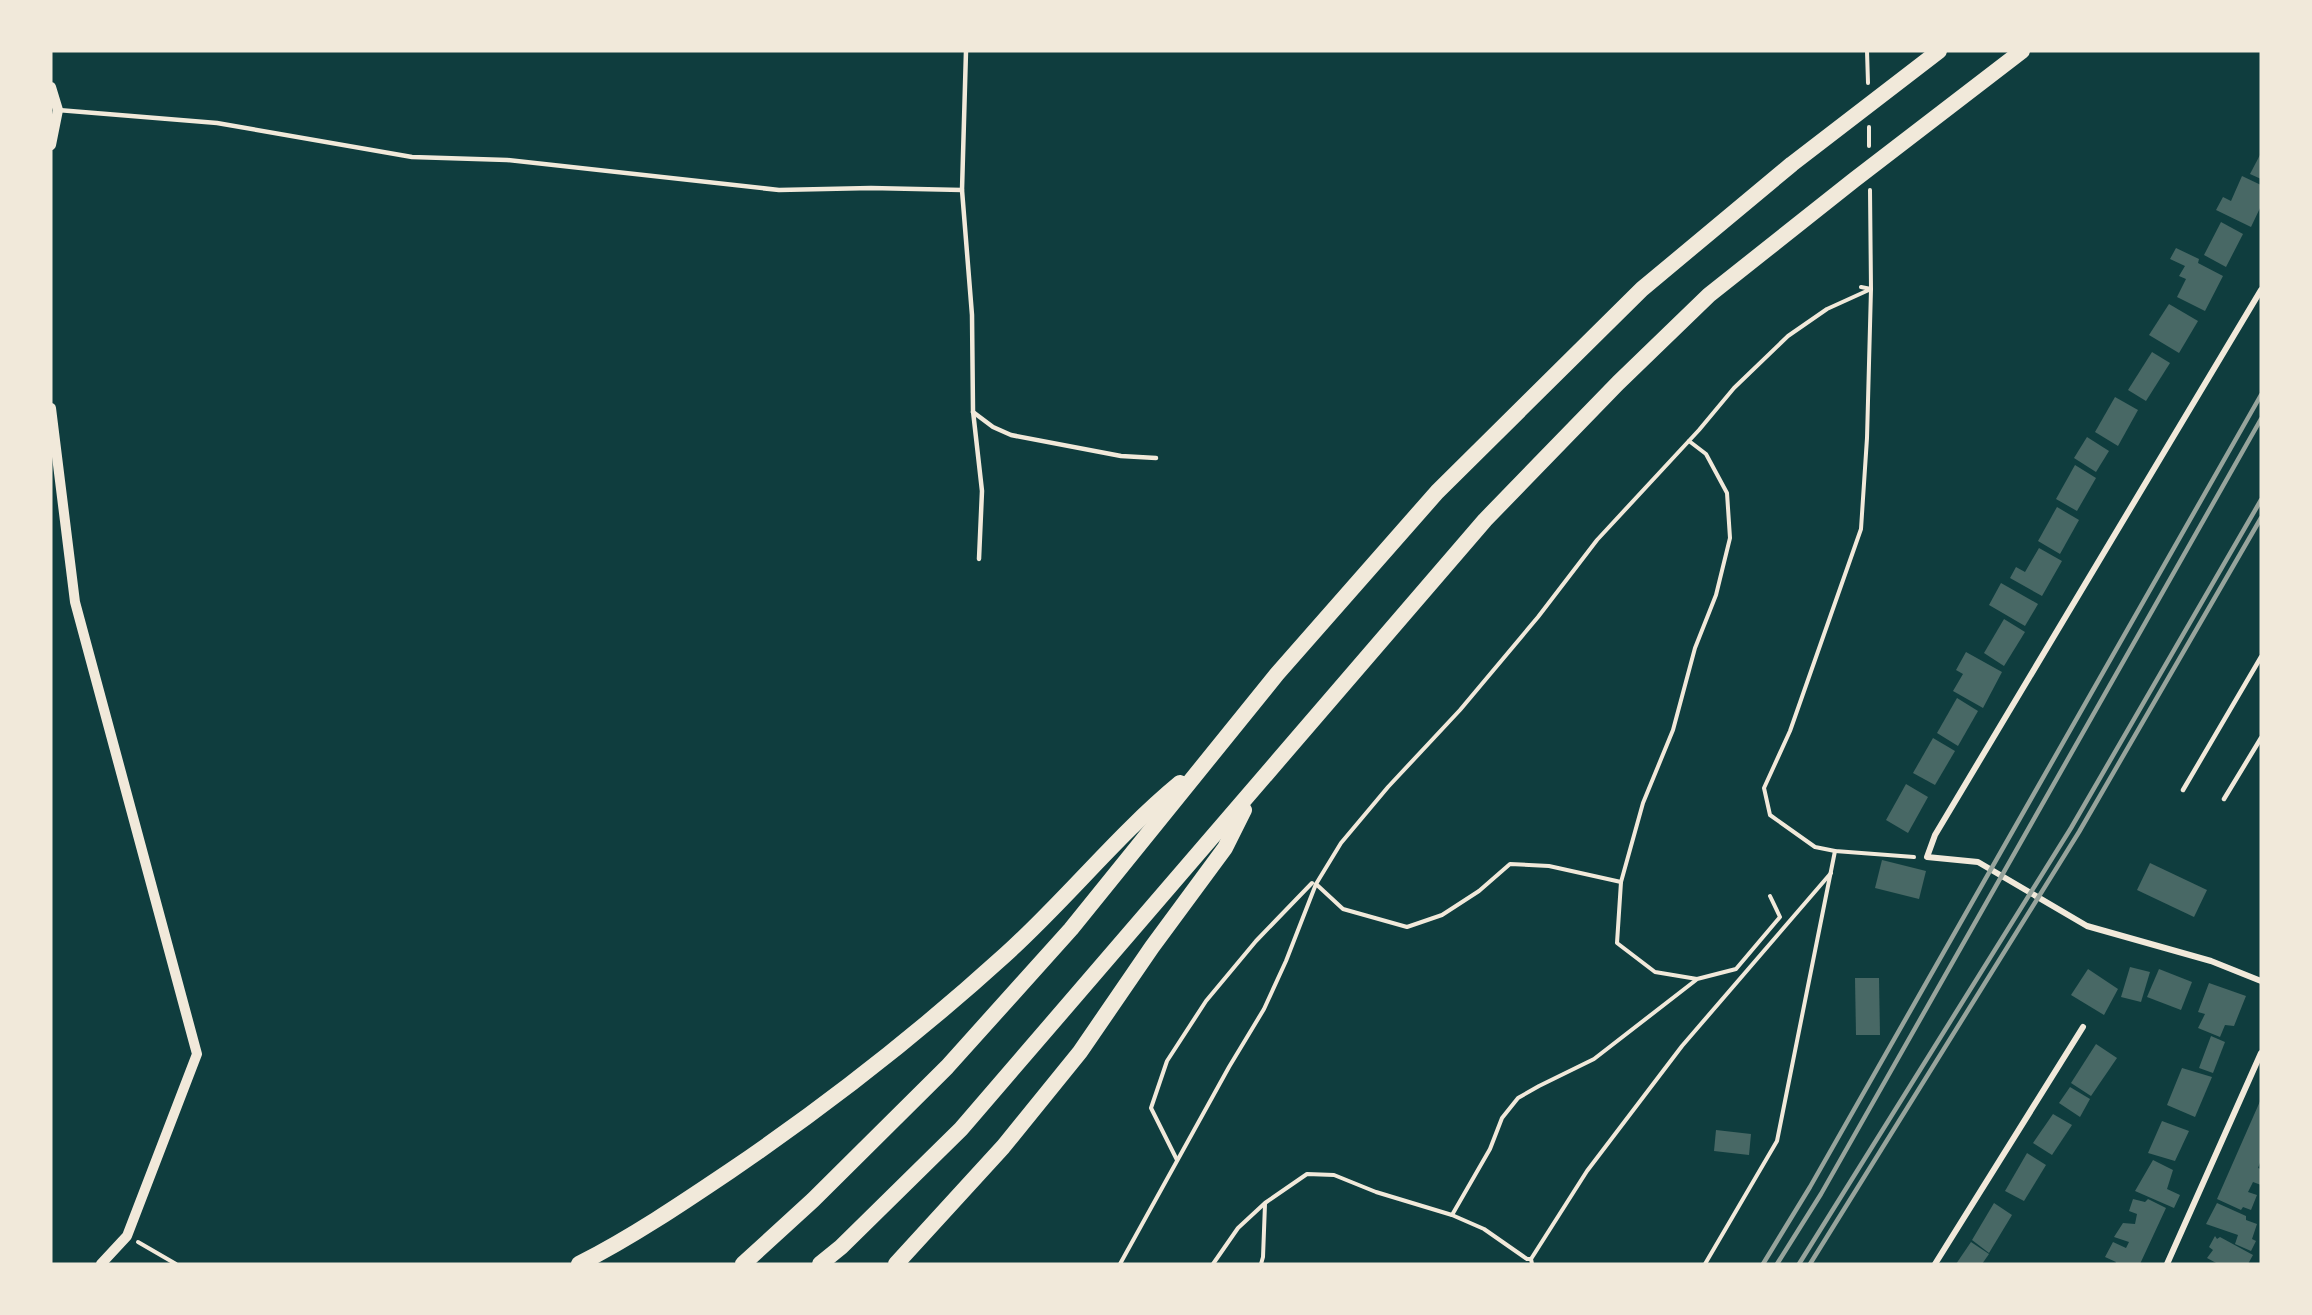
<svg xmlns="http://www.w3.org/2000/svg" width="2312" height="1315" viewBox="0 0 2312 1315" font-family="'IBM Plex Sans',sans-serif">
<rect width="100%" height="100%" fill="#0f3d3e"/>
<g fill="#486865">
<polygon points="2261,153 2261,179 2250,174"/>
<polygon points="2242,176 2261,185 2261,206 2251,227 2216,210 2223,197 2231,201"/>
<polygon points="2221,222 2243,234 2226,267 2204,255"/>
<polygon points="2176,248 2199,259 2198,263 2223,276 2205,311 2177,297 2186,279 2179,276 2185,266 2170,259"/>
<polygon points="2169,304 2198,321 2179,353 2149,335"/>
<polygon points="2152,352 2170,363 2146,401 2128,390"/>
<polygon points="2115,397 2138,410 2118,446 2095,432"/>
<polygon points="2087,437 2109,451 2096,472 2074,458"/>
<polygon points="2075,465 2096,478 2077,511 2056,499"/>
<polygon points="2057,507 2079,520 2060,554 2038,541"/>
<polygon points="2039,548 2062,561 2042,596 2010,578 2016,567 2025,572"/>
<polygon points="2001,583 2038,604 2025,626 1989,605"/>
<polygon points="2004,619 2025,632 2004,666 1984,653"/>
<polygon points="1966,652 2002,672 1983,708 1953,691 1963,674 1956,670"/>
<polygon points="1957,698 1978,711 1958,746 1937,733"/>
<polygon points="1933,738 1955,751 1935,785 1913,773"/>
<polygon points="1906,784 1928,797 1908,833 1886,820"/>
<polygon points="1882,860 1926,871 1919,899 1875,888"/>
<polygon points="2150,863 2207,890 2194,917 2137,890"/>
<polygon points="2130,967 2150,972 2141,1002 2121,997"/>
<polygon points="2088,969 2118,989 2104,1015 2071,995"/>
<polygon points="2159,969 2192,982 2181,1010 2147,997"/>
<polygon points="1855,978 1879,978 1880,1035 1856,1035"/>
<polygon points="2209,983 2246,996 2234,1026 2225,1025 2220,1037 2198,1028 2205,1014 2198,1012"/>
<polygon points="2211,1036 2225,1042 2213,1073 2199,1068"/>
<polygon points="2096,1044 2117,1058 2091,1096 2071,1083"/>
<polygon points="2182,1068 2212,1077 2195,1117 2167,1105"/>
<polygon points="2070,1087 2090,1099 2080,1117 2059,1103"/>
<polygon points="2261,1099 2261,1160 2258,1168 2261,1169 2261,1185 2253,1182 2248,1192 2257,1195 2251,1210 2243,1207 2241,1210 2217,1199"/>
<polygon points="2053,1114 2072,1125 2052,1155 2033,1143"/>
<polygon points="2162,1121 2189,1131 2175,1161 2148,1153"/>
<polygon points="1716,1130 1751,1134 1749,1155 1714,1151"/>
<polygon points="2027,1153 2046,1165 2024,1201 2005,1191"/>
<polygon points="2153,1160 2173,1170 2167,1189 2180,1195 2174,1208 2135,1191"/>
<polygon points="2133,1199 2145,1202 2148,1199 2166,1208 2140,1264 2115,1264 2116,1262 2105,1257 2113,1242 2126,1248 2129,1242 2114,1237 2123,1223 2135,1224 2137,1214 2129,1211"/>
<polygon points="1994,1203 2012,1215 1989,1253 1972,1240"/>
<polygon points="2217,1203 2246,1216 2246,1220 2257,1224 2252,1239 2256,1241 2251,1251 2235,1244 2238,1235 2206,1224"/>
<polygon points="2215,1236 2217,1239 2220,1237 2253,1255 2248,1264 2218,1264 2207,1258 2213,1250 2209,1247"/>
<polygon points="1971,1242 1989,1254 1982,1264 1956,1264"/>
</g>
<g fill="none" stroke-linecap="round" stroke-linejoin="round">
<g stroke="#f1e9da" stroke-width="4">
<polyline points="1867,51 1868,83"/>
<polyline points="1869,127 1869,146"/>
<polyline points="1870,190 1871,289 1867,438 1861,529 1790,731 1764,788 1770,815 1815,847 1835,851 1914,857"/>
<polyline points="1689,441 1706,454 1727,493 1730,538 1716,595 1695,648 1673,730 1643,803 1621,882 1617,943 1655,972 1697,979 1736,969 1780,917 1770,896"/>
<polyline points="1316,884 1343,909 1407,927 1442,915 1479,891 1510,864 1549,866 1621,882"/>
<polyline points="1177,1160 1151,1108 1167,1061 1206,1001 1256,941 1312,883"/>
<polyline points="1452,1215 1490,1149 1502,1118 1518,1098 1539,1086 1594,1059 1696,980"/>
<polyline points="138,1242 176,1264"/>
<polyline points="1120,1264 1229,1067 1264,1009 1286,961 1316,884 1341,843 1388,787 1460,710 1538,617 1597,540 1699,430 1734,388 1788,336 1827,309 1871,289 1861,287"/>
<polyline points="1213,1264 1238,1228 1265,1203 1307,1174 1334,1175 1376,1192 1452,1215 1484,1229 1527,1259 1531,1259"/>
<polyline points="1261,1264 1263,1257 1265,1204"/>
<polyline points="1532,1264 1531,1259 1587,1171 1682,1046 1831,873"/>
<polyline points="1705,1264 1777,1141 1835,851"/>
</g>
<g stroke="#f1e9da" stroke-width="4.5">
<polyline points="58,110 217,123 412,157 507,160 779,190 871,188 962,190 966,51"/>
<polyline points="962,190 972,315 973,411 982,491 979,559"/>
<polyline points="973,412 993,427 1011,435 1121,456 1156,458"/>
<polyline points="2183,790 2261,657"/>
<polyline points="2224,799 2261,738"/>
</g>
<g stroke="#f1e9da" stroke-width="6">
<polyline points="2261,290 1935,835 1927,857 1978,862 2087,926 2211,961 2261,981"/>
<polyline points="1935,1264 2083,1027"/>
<polyline points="2167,1264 2261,1053"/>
</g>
<g stroke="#f1e9da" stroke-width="10">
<polyline points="51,87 58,110 51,145"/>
<polyline points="51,408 75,602 197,1054 127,1236 101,1264"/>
</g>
<g stroke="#f1e9da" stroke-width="16">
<path d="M579,1264C632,1237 681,1204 730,1171C827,1105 918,1034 1005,955C1066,900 1117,835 1180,783"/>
<polyline points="743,1264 813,1200 947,1067 1071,929 1277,674 1437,492 1642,289 1792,164 1939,51"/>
<polyline points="820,1264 841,1247 961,1129 1485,520 1618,383 1709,295 1854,180 2022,51"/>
<polyline points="896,1264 1003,1147 1080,1052 1152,947 1225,848 1244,810"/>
</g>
<g stroke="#97a49c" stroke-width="4.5">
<polyline points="1763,1264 1810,1187 2261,395"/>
<polyline points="1777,1264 1821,1194 2261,419"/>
<polyline points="1799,1264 2071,828 2261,500"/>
<polyline points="1810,1264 2079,832 2261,518"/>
</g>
</g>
<rect width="2312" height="1315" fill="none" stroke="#f1e9da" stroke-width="105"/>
</svg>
